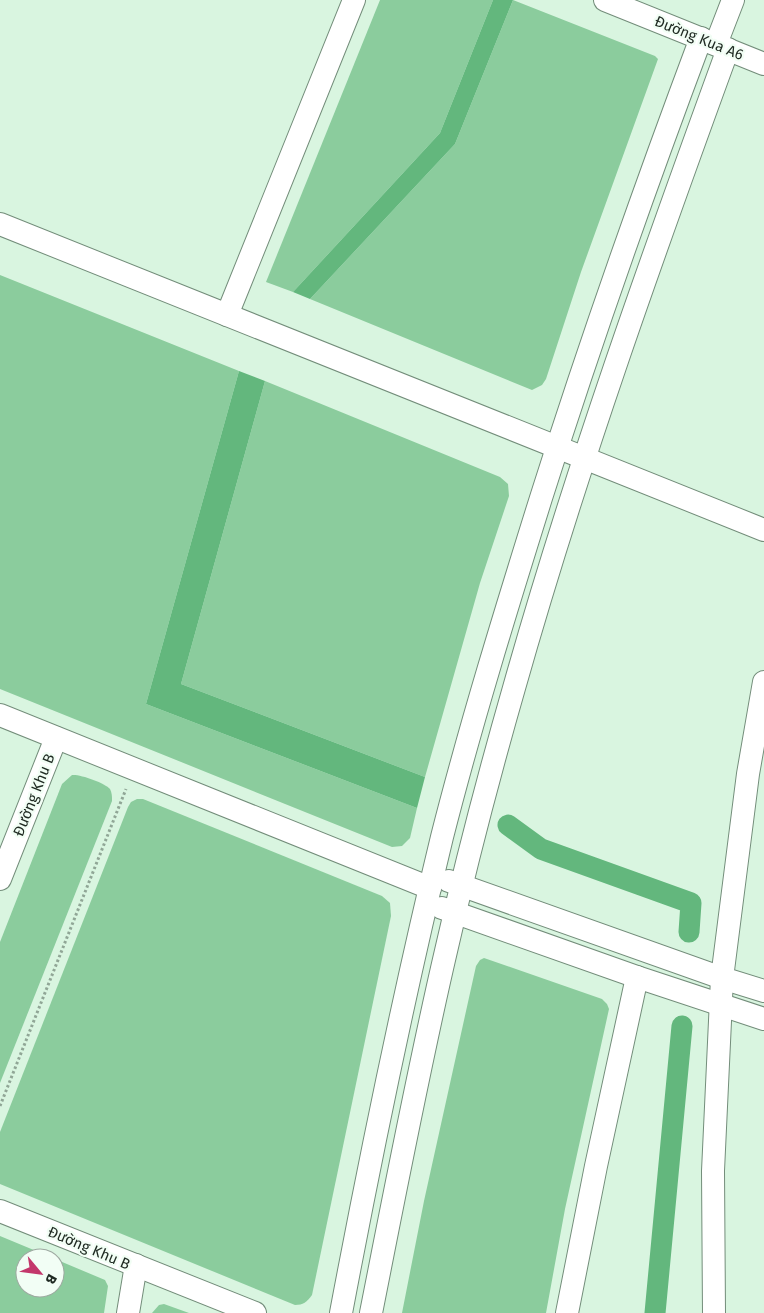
<svg xmlns="http://www.w3.org/2000/svg" width="764" height="1313" viewBox="0 0 764 1313" font-family="'Fira Sans',sans-serif">
<rect width="100%" height="100%" fill="#d9f5e0"/>
<g fill="#8bcc9d">
<polygon points="380,0 493,0 440,133 293,292 266,282"/>
<polygon points="513,0 655,56 658,59 581,272 546,379 542,385 532,390 310,299 455,144"/>
<polygon points="0,275 239,371 146,704 417,808 410,838 402,846 392,847 0,689"/>
<polygon points="265,381 500,477 508,484 509,496 480,583 425,777 181,684"/>
<path d="M72,775C80,774 105,783 110,789C112,793 112,796 112,801L0,1083V942L62,784Z"/>
<path d="M137,799H143L382,896L390,903L391,916L312,1295C307,1302 303,1305 295,1305L0,1184V1132L128,807L131,802Z"/>
<polygon points="484,958 602,999 607,1004 609,1009 565,1209 546,1313 402,1313 424,1201 476,966 480,960"/>
<polygon points="0,1236 53,1258 25,1258 25,1288 55,1288 55,1259 105,1280 108,1286 104,1313 0,1313"/>
<polygon points="164,1304 189,1313 152,1313 159,1305"/>
</g>
<g fill="#63b77d">
<polygon points="493,0 513,0 455,144 310,299 293,292 440,133"/>
<polygon points="239,371 265,381 181,684 425,777 417,808 146,704"/>
</g>
<g fill="none" stroke-linecap="round" stroke-linejoin="round">
<g stroke="#63b77d" stroke-width="21">
<polyline points="508,825 541,849 691,903 689,932"/>
<polyline points="655,1313 682,1026"/>
</g>
<defs>
<g id="street">
<polyline points="605,0 764,64"/>
<polyline points="716,44 733,0"/>
<polyline points="0,224 764,530"/>
<polyline points="227,315 354,0"/>
<polyline points="0,715 430,888"/>
<polyline points="0,879 56,738"/>
<polyline points="449,881 722,978 764,991"/>
<polyline points="442,908 637,977 764,1019"/>
<polyline points="0,1211 255,1313"/>
<polyline points="128,1313 136,1265"/>
<path d="M341,1313C371,1154 404,994 442,837C471,723 506,610 541,498C590,343 644,190 701,38"/>
<path d="M371,1313C395,1192 418,1071 446,951C466,863 489,775 514,688C575,472 651,260 728,49"/>
<polyline points="567,1313 596,1166 637,977"/>
<polyline points="714,1313 713,1171 722,978 748,774 764,682"/>
</g>
</defs>
<use href="#street" stroke="#738d7a" stroke-width="24"/>
<polyline stroke="#90a696" stroke-width="3" stroke-dasharray="2.5 2.5" stroke-linecap="butt" points="0,1106 126,789"/>
<use href="#street" stroke="#fff" stroke-width="22"/>
</g>
<g text-anchor="middle" stroke-width="4.5" stroke-linejoin="round" paint-order="stroke">
<g font-size="15" fill="#1f2a22" stroke="#f2fef5">
<text transform="translate(699 38) rotate(22)" y="5">Đường Kua A6</text>
<text transform="translate(34 795) rotate(-68)" y="5">Đường Khu B</text>
<text transform="translate(89 1248) rotate(23)" y="5">Đường Khu B</text>
</g>
</g>
<g transform="translate(40 1273) rotate(119)"><circle r="24" fill="#f2fef5" stroke="#9ea9a1"/>
<path d="M0-4L9 19L0 12L-9 19Z" fill="#c3376b"/>
<text y="-8" font-size="14" font-weight="bold" text-anchor="middle" fill="#1f2a22">B</text>
</g>
</svg>
